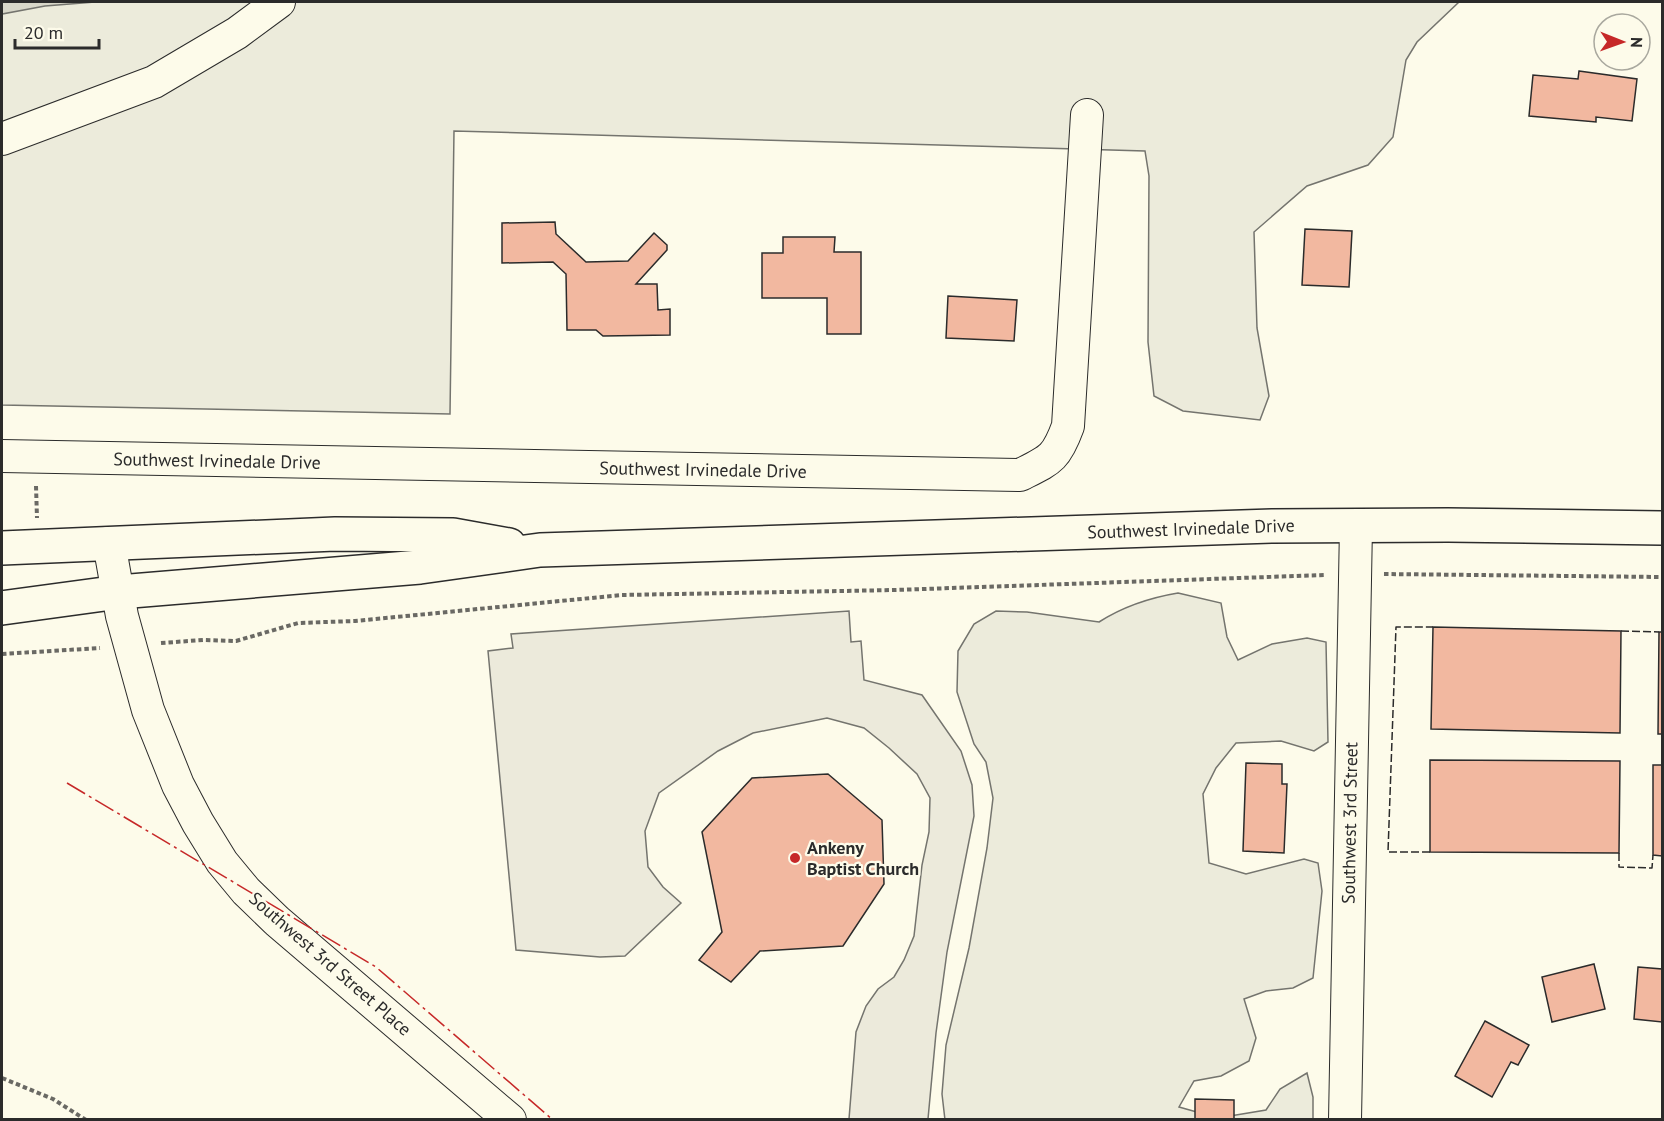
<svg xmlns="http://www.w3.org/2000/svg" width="1664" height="1121" viewBox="0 0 1664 1121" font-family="'PT Sans',sans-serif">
<rect width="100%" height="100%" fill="#fdfbea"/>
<g fill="#ecebdb" stroke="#74746e" stroke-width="1.5">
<polygon points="2,2 1459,2 1417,42 1406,60 1393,137 1368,165 1307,186 1254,232 1257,328 1269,396 1260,420 1183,411 1154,396 1148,342 1149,176 1145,151 454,131 450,414 2,405"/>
<path d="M1178,593L1221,603L1227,637L1238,660L1272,644L1307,638L1326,642L1328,742L1314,751L1281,741L1236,743L1216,768L1203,794L1209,863L1246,874L1304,859L1318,863L1322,891L1313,978L1293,988L1266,991L1244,999L1256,1038L1249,1061L1221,1076L1194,1081L1179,1107L1218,1118L1266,1110L1280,1089L1307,1073L1313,1097V1119L945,1120L942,1094L946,1045L969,948L987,848L993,798L986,762L974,744L957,692L958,651L974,624L996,611L1027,612L1099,622C1124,606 1148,598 1178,593Z"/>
</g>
<polygon fill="#eceadb" stroke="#74746e" stroke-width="1.5" points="849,611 851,642 861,641 864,680 922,695 961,751 972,785 974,816 947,952 936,1033 928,1119 849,1119 856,1032 866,1006 878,989 894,977 904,960 914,936 922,865 929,832 930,798 917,774 889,748 864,728 827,718 753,733 718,751 659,793 645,831 648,867 663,887 681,903 625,956 600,957 516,950 488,651 513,648 511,634"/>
<polygon fill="#d8d7c9" stroke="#74746e" stroke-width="1.5" points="2,2 95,2 45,6 2,14"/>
<g fill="#f2b8a0" stroke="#2b2b2b" stroke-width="1.5">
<polygon points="1579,71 1637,79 1632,121 1596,117 1596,122 1529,116 1533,75 1578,79"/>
<polygon points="555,222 556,234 586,262 628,261 654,233 667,245 667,250 636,284 657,284 658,310 670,309 670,335 603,336 596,330 567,330 566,274 553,262 502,263 502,223"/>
<polygon points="1305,229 1352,231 1349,287 1302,285"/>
<polygon points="783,237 835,237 834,252 861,252 861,334 827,334 827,298 762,298 762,253 783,253"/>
<polygon points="948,296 1017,300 1014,341 946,338"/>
<polygon points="1433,627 1621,631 1620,733 1431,729"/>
<polygon points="1659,632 1662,632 1662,734 1658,734"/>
<polygon points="1430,760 1620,761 1619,853 1430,852"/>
<polygon points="1246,763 1282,764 1282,784 1287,784 1284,853 1243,851"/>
<polygon points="1653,765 1662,765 1662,856 1653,855"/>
<polygon points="828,774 882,820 884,884 843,946 760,951 731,982 699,960 722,932 702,832 752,778"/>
<polygon points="1594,964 1605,1009 1552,1022 1542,977"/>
<polygon points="1638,967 1662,969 1662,1022 1634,1019"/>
<polygon points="1485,1021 1529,1045 1518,1065 1511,1062 1492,1097 1455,1076"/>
<polygon points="1195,1099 1234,1100 1234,1120 1195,1120"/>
</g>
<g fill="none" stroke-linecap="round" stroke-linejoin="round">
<defs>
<g id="minor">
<polyline points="2,139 154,82 237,33 279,2"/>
<path d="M2,456L1020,475C1050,460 1056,459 1068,426L1087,115"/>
<polyline points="109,543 122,616 148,710 178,785 198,823 222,862 246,891 277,921 510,1120"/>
<polyline points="1345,1120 1356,526"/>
</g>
<g id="major">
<polyline points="2,548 335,534 453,535 509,545"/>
<polyline points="2,608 119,592 420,567 540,550 1272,526 1448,525 1662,528"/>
</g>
</defs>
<use href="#minor" stroke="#2b2b2b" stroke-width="34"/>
<use href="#major" stroke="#2b2b2b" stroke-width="36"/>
<g stroke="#6a6964" stroke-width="4" stroke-dasharray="4.5 3" stroke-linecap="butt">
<polyline points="36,486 37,518"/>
<polyline points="1384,574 1662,577"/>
<polyline points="161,643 203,640 236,641 298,623 355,621 622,595 895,590 1325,575"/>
<polyline points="2,654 100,648"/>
<polyline points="2,1078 53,1099 86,1120"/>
</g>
<use href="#minor" stroke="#fdfbea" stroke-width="32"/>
<use href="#major" stroke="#fdfbea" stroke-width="33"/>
<g stroke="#2b2b2b" stroke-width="1.5" stroke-dasharray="8 3" stroke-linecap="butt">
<polyline points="1621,631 1659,632"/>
<polyline points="1430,852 1388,852 1396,627 1433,627"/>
<polyline points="1619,853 1619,867 1652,868 1653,855"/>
</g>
<polyline stroke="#c62828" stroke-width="1.5" stroke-dasharray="21 4.5 3 4.5" stroke-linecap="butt" points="67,783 376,967 553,1120"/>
</g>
<circle fill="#c62828" stroke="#fdfbea" stroke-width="2" cx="795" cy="858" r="6"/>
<g text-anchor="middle" stroke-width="4.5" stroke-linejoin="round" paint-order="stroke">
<g font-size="18" fill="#2b2b2b" stroke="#fdfbea">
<text transform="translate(217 461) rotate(1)" y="6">Southwest Irvinedale Drive</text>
<text transform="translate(703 470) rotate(1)" y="6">Southwest Irvinedale Drive</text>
<text transform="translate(1191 529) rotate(-2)" y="6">Southwest Irvinedale Drive</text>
<text transform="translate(1350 823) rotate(-89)" y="6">Southwest 3rd Street</text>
<text transform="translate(330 964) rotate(41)" y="6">Southwest 3rd Street Place</text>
</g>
<g font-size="18" font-weight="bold" fill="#2b2b2b" stroke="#fdfbea" text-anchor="start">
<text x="807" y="854">Ankeny<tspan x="807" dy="21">Baptist Church</tspan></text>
</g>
</g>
<rect width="1664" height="1121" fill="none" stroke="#2b2b2b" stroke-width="6"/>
<g transform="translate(1622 42) rotate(91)"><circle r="28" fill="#fdfbea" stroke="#a9a89e" stroke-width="1.5"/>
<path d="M0-4.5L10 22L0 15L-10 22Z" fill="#c62828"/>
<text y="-9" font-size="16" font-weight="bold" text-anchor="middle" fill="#2b2b2b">N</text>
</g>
<path d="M15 39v9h84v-9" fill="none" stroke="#2b2b2b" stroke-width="3"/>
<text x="24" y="39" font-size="18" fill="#2b2b2b" stroke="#fdfbea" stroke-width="4.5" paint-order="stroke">20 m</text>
</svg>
